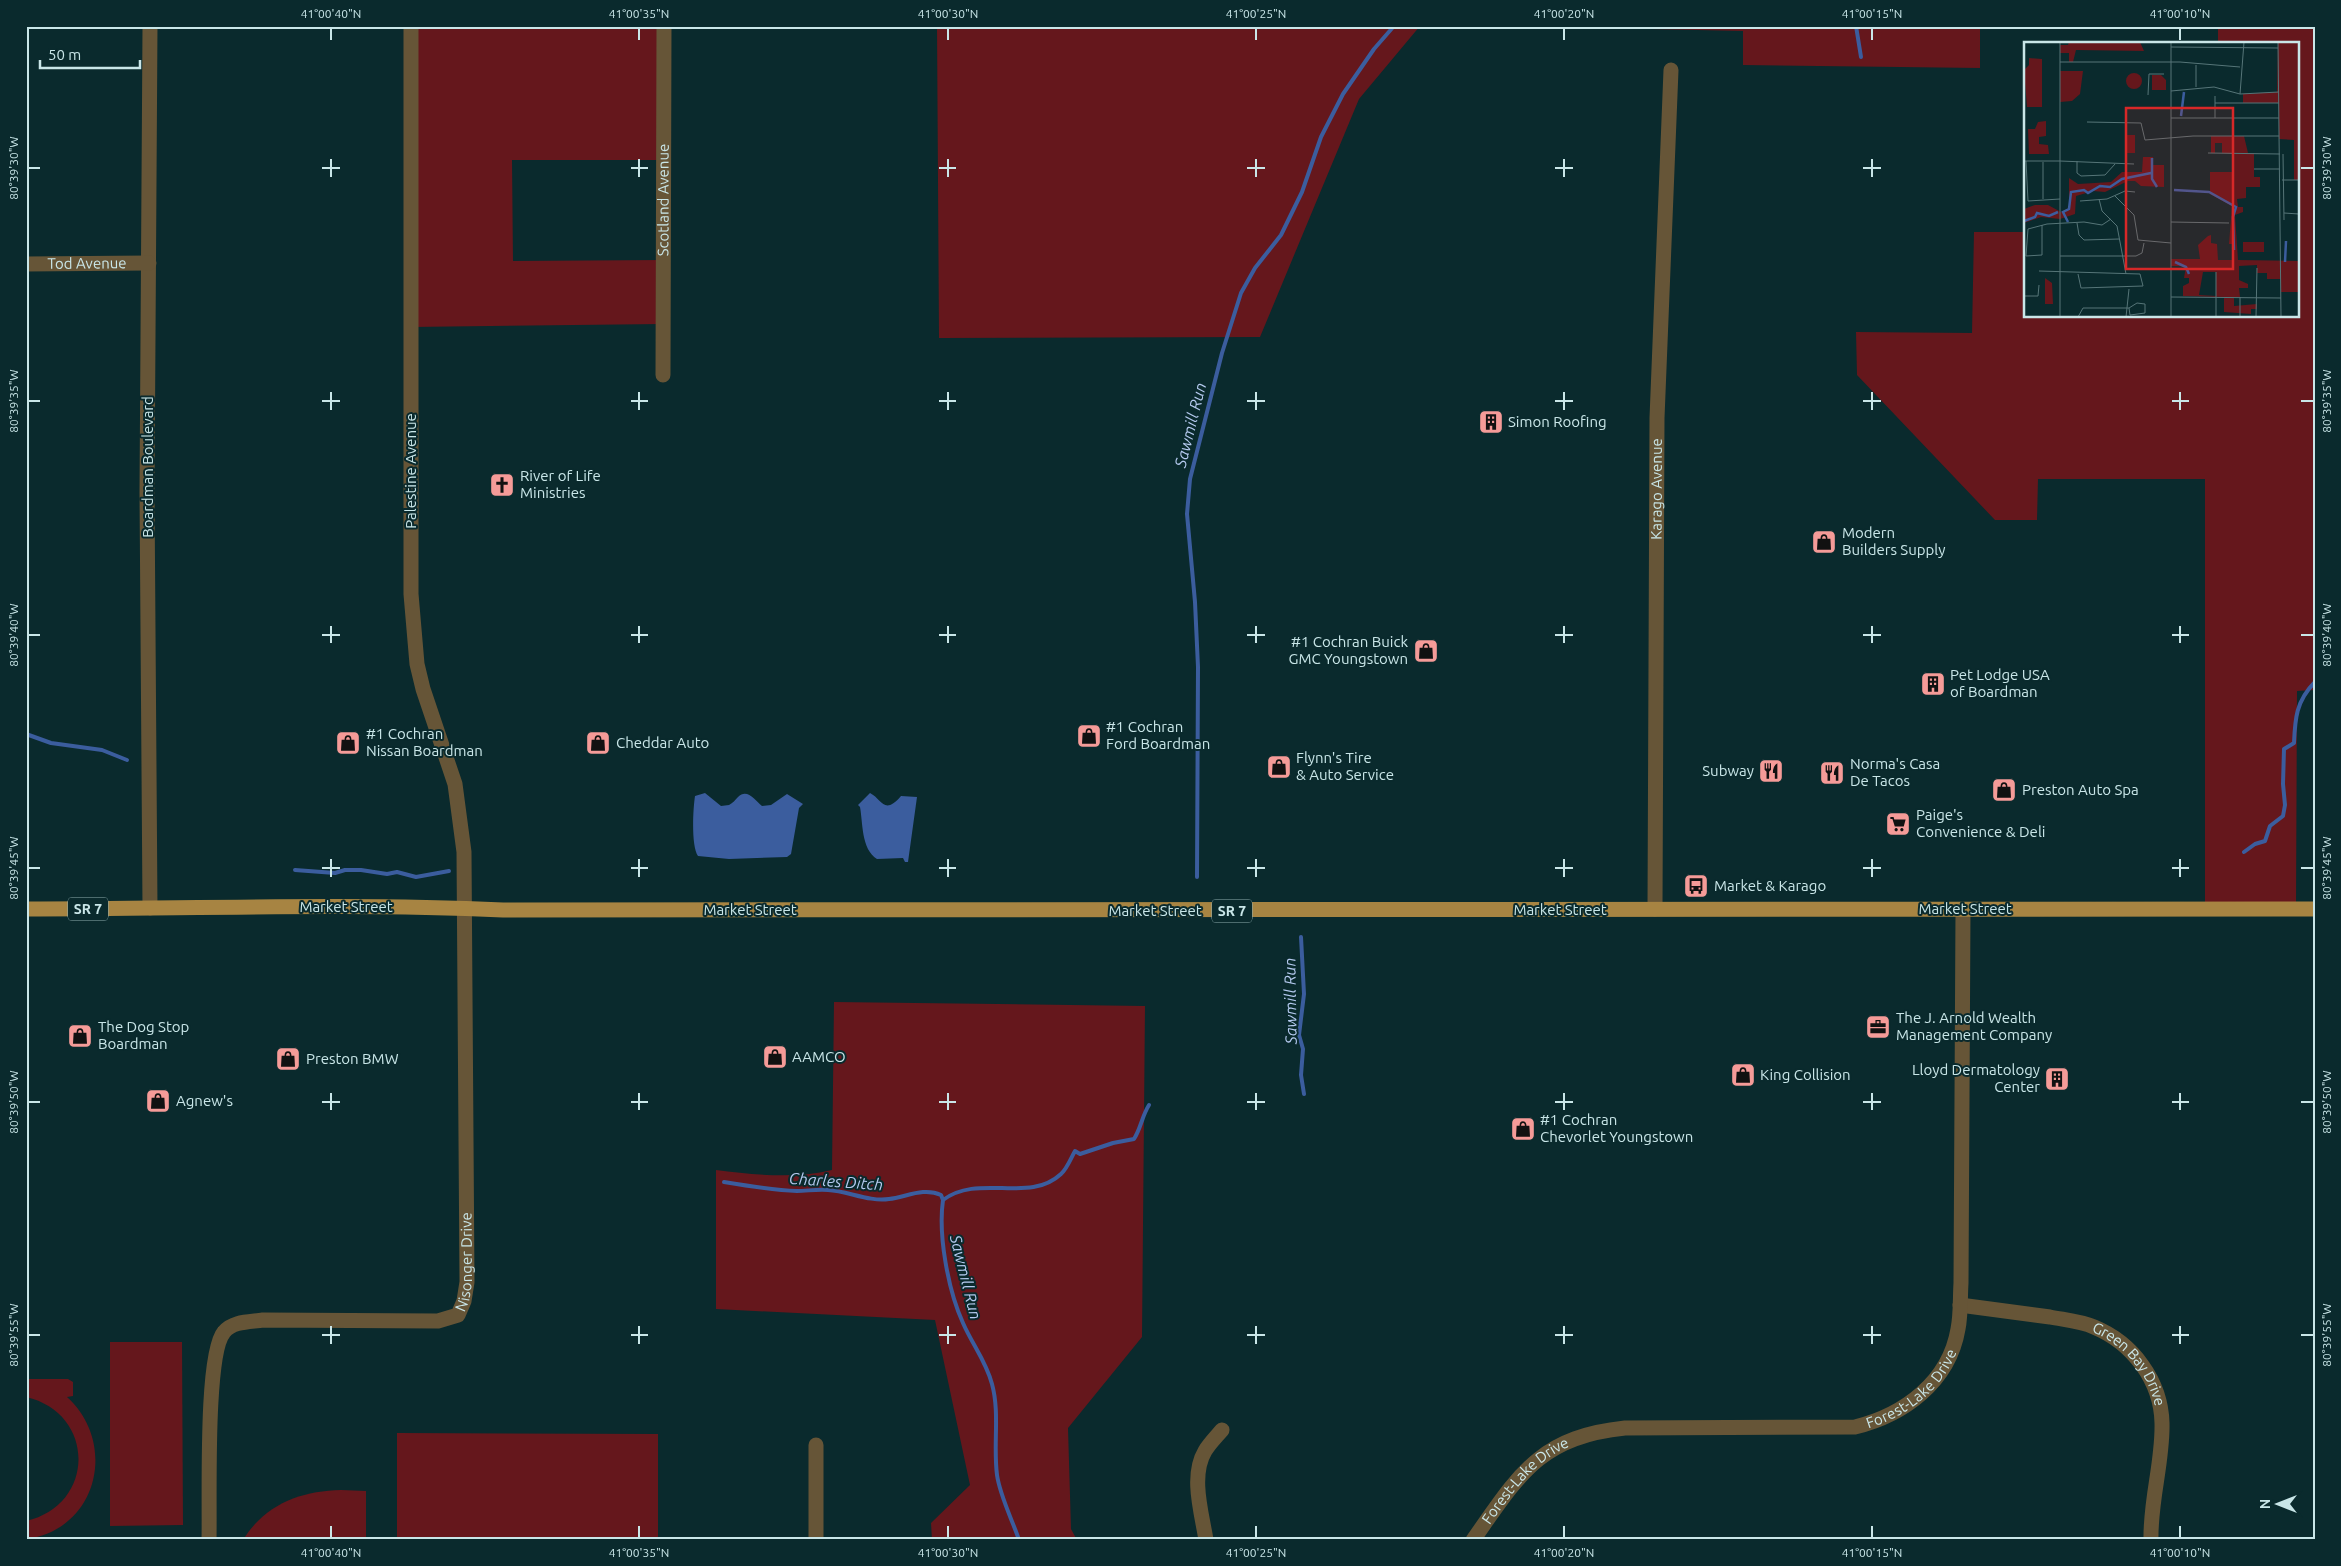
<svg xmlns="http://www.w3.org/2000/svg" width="2341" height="1566" viewBox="0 0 2341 1566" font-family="Ubuntu,sans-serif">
<rect width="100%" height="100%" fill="#0a2a2d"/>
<g fill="#65171c">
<polygon points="411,26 664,26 664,160 512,160 513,261 663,260 663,324 411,327"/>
<polygon points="937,26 1420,26 1359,99 1260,337 939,338"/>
<polygon points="1513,26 1980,26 1980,68 1743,65 1743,31"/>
<polygon points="2218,26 2315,26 2315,690 2297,691 2296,909 2205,909 2205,479 2038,479 2037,520 1995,520 1857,375 1856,332 1972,333 1974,232 2025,232 2025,316 2297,316 2297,44 2218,44"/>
<path d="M834,1002L1145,1006L1142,1337L1068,1428L1071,1529L1077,1540H932L931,1523L970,1485L935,1320L716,1309V1170C754,1175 795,1179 832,1170Z"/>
<polygon points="110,1342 182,1342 183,1525 110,1526"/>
<path d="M26,1379H68L73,1382V1396L67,1397C118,1443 98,1530 26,1539V1521C96,1505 96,1413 26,1397Z"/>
<polygon points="397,1433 658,1434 658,1540 397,1540"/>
<path d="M341,1490L366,1491V1540H243C265,1504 301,1491 341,1490Z"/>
</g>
<g fill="#3b5d9e">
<path d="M705,793L721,806L729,805C733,803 735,800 738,797C747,788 755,800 762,806L771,805L787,794L803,804L799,808L791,854L787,857L729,859L698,856C691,846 693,809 695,796Z"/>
<path d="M870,793C882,799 884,816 901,796L917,797L908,862H905L903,858L877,859C861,849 863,823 860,807L858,805Z"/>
</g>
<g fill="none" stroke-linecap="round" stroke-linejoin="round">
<g stroke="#3b5d9e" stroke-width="4">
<polyline points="1856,26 1861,57"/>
<polyline points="26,734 51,743 102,750 127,760"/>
<path d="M2244,852L2255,844L2265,841L2270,826L2283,816L2285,805L2283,784L2284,749L2294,743C2295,719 2296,701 2315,682"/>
<polyline points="295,870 335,873 345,870 361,870 387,874 397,872 416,877 449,871"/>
<polyline points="1197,877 1198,667 1195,602 1187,514 1190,479 1222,353 1241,293 1255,268 1281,235 1302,192 1321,137 1343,94 1374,49 1394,26"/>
<polyline points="1301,937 1304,994 1299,1035 1303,1049 1301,1075 1304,1094"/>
<path d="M724,1182C748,1186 772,1190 797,1191C807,1191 817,1189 828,1190C848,1191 869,1202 889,1199C906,1197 924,1187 941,1195L943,1200"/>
<path d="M1019,1540C1012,1519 1000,1496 997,1475C993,1445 1000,1413 992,1384C986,1361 972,1344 963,1323C948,1290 938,1235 943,1200C979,1173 1029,1204 1061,1174C1067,1169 1071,1158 1075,1151L1080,1154L1113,1143L1134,1139C1141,1128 1142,1116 1149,1105"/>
</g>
<g stroke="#665537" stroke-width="15">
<polyline points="150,26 147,492 150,908"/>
<path id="s1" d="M26,264L149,263"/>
<path id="s2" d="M663,375L664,26"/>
<path id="s3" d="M1655,909L1657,418L1671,70"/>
<path id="s4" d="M1960,1305C1990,1309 2020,1313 2050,1317C2065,1320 2080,1321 2094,1327C2133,1343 2161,1381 2162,1423C2163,1462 2150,1500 2151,1540"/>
<polyline points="816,1445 816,1540"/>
<path id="s5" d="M209,1540C210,1503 205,1354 224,1332C233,1321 250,1322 263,1320L438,1321L458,1315L464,1301L467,1282L464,852L455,784L423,689L417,664L411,594V26"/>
<path d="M1206,1540C1202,1514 1190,1476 1205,1451C1209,1444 1216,1437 1222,1430"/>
<path id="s6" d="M1473,1540C1519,1475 1539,1437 1625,1428L1855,1427C1904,1415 1949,1382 1958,1329C1961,1314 1960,1298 1961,1283L1963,910"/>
</g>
<path stroke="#a78442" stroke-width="15" d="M26,909C185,909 344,903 503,910L2315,909"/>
</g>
<path fill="none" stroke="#c9e6e8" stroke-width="2" d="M331,28V40M639,28V40M948,28V40M1256,28V40M1564,28V40M1872,28V40M2180,28V40M331,159V177M639,159V177M948,159V177M1256,159V177M1564,159V177M1872,159V177M28,168H40M322,168H340M631,168H648M939,168H956M1247,168H1265M1555,168H1573M1863,168H1881M2301,168H2314M331,392V410M639,392V410M948,392V410M1256,392V410M1564,392V410M1872,392V410M2180,392V410M28,401H40M322,401H340M631,401H648M939,401H956M1247,401H1265M1555,401H1573M1863,401H1881M2172,401H2189M2301,401H2314M331,626V643M639,626V643M948,626V643M1256,626V643M1564,626V643M1872,626V643M2180,626V643M28,635H40M322,635H340M631,635H648M939,635H956M1247,635H1265M1555,635H1573M1863,635H1881M2172,635H2189M2301,635H2314M331,859V877M639,859V877M948,859V877M1256,859V877M1564,859V877M1872,859V877M2180,859V877M28,868H40M322,868H340M631,868H648M939,868H956M1247,868H1265M1555,868H1573M1863,868H1881M2172,868H2189M2301,868H2314M331,1093V1110M639,1093V1110M948,1093V1110M1256,1093V1110M1564,1093V1110M1872,1093V1110M2180,1093V1110M28,1102H40M322,1102H340M631,1102H648M939,1102H956M1247,1102H1265M1555,1102H1573M1863,1102H1881M2172,1102H2189M2301,1102H2314M331,1326V1344M639,1326V1344M948,1326V1344M1256,1326V1344M1564,1326V1344M1872,1326V1344M2180,1326V1344M28,1335H40M322,1335H340M631,1335H648M939,1335H956M1247,1335H1265M1555,1335H1573M1863,1335H1881M2172,1335H2189M2301,1335H2314M331,1526V1538M639,1526V1538M948,1526V1538M1256,1526V1538M1564,1526V1538M1872,1526V1538M2180,1526V1538"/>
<defs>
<symbol id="building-square" viewBox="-11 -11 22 22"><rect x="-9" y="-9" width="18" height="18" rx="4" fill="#f59b98" stroke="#0a2a2d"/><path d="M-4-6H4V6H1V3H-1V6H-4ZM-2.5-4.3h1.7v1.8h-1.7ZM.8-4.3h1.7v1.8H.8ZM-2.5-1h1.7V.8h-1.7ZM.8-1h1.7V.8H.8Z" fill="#111"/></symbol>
<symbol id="church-square" viewBox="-11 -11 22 22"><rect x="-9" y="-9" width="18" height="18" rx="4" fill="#f59b98" stroke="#0a2a2d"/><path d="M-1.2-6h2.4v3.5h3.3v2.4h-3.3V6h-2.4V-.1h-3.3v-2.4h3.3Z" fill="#111"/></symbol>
<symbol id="shop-square" viewBox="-11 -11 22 22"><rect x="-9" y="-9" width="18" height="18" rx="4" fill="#f59b98" stroke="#0a2a2d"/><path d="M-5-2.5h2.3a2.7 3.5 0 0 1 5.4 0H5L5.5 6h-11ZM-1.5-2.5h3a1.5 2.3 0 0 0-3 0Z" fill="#111"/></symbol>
<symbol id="restaurant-square" viewBox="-11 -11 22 22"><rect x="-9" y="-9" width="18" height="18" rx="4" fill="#f59b98" stroke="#0a2a2d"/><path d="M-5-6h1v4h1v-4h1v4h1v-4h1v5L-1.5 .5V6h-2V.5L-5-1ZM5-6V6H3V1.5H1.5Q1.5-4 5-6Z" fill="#111"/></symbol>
<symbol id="supermarket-square" viewBox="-11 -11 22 22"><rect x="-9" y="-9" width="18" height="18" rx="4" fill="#f59b98" stroke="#0a2a2d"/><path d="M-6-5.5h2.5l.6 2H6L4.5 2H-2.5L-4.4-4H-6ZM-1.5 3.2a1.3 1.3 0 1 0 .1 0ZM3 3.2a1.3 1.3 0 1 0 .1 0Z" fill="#111"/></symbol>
<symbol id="bus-square" viewBox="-11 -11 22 22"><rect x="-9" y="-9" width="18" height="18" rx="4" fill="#f59b98" stroke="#0a2a2d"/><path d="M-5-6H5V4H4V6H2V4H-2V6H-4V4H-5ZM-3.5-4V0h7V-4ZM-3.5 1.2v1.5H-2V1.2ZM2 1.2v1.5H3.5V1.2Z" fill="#111"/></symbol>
<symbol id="office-square" viewBox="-11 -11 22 22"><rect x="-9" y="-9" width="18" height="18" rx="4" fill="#f59b98" stroke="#0a2a2d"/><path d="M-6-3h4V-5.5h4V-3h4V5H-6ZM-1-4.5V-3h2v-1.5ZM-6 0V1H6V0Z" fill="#111"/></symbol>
</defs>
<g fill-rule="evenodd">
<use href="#building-square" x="1477" y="408" width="28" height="28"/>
<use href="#church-square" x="488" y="471" width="28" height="28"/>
<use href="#shop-square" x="1810" y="528" width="28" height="28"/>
<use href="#shop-square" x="1412" y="637" width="28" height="28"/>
<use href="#building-square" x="1919" y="670" width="28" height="28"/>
<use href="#shop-square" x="1075" y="722" width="28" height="28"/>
<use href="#shop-square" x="334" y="729" width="28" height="28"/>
<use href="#shop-square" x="584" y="729" width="28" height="28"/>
<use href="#shop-square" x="1265" y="753" width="28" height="28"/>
<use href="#restaurant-square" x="1757" y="757" width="28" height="28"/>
<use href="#restaurant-square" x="1818" y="759" width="28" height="28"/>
<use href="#shop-square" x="1990" y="776" width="28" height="28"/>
<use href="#supermarket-square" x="1884" y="810" width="28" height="28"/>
<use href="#bus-square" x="1682" y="872" width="28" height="28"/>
<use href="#office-square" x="1864" y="1013" width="28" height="28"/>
<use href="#shop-square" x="66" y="1022" width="28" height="28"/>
<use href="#shop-square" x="761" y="1043" width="28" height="28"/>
<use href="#shop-square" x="274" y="1045" width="28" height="28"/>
<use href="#shop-square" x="1729" y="1061" width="28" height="28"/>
<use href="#building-square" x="2043" y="1065" width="28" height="28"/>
<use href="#shop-square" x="144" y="1087" width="28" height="28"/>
<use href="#shop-square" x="1509" y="1115" width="28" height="28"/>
</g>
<g text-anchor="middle" stroke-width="4" stroke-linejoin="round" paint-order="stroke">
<g fill="#0a2a2d" stroke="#90aeb0" stroke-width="1">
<rect x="68" y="897.5" width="40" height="23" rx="4"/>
<rect x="1212" y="899.5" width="40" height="23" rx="4"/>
</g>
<g font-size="14" font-weight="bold" fill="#c9e6e8">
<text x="88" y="914">SR 7</text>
<text x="1232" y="916">SR 7</text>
</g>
<g font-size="15" fill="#c9e6e8" stroke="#0a2a2d">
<text dy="5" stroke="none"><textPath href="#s2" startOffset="175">Scotland Avenue</textPath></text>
<text dy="5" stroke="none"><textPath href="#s1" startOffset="61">Tod Avenue</textPath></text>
<text transform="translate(148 467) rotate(-90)" y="5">Boardman Boulevard</text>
<text transform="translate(411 471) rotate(-90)" y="5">Palestine Avenue</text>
<text dy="5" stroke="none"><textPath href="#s3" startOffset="420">Karago Avenue</textPath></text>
<text x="346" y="912">Market Street</text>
<text x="1965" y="914">Market Street</text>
<text x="750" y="915">Market Street</text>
<text x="1560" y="915">Market Street</text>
<text x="1155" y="916">Market Street</text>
<text dy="5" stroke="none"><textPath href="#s5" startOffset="502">Nisonger Drive</textPath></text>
<text dy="5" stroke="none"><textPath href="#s4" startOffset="189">Green Bay Drive</textPath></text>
<text dy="5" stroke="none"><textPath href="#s6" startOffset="498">Forest-Lake Drive</textPath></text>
<text dy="5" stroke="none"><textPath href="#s6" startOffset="80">Forest-Lake Drive</textPath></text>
</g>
<g font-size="15" fill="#c9e6e8" stroke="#0a2a2d" text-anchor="start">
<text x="1508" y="427">Simon Roofing</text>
<text x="520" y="481">River of Life<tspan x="520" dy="17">Ministries</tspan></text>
<text x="1842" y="538">Modern<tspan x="1842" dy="17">Builders Supply</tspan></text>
<text x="1408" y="647" text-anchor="end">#1 Cochran Buick<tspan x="1408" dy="17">GMC Youngstown</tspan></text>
<text x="1950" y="680">Pet Lodge USA<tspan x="1950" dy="17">of Boardman</tspan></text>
<text x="1106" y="732">#1 Cochran<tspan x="1106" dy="17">Ford Boardman</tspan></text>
<text x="366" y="739">#1 Cochran<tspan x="366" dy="17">Nissan Boardman</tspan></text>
<text x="616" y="748">Cheddar Auto</text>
<text x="1296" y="763">Flynn's Tire<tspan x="1296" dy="17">&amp; Auto Service</tspan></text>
<text x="1850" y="769">Norma's Casa<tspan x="1850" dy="17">De Tacos</tspan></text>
<text x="1754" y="776" text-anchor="end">Subway</text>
<text x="2022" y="795">Preston Auto Spa</text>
<text x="1916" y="820">Paige's<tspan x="1916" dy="17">Convenience &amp; Deli</tspan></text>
<text x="1714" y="891">Market &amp; Karago</text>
<text x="1896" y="1023">The J. Arnold Wealth<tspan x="1896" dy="17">Management Company</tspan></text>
<text x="98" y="1032">The Dog Stop<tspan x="98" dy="17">Boardman</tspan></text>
<text x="792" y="1062">AAMCO</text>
<text x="306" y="1064">Preston BMW</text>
<text x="2040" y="1075" text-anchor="end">Lloyd Dermatology<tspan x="2040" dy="17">Center</tspan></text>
<text x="1760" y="1080">King Collision</text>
<text x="176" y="1106">Agnew's</text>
<text x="1540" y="1125">#1 Cochran<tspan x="1540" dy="17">Chevorlet Youngstown</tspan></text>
</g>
<g font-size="16" font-style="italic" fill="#b5caef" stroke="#0a2a2d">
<text transform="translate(1190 425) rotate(-76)" y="6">Sawmill Run</text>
<text transform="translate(1290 1001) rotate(-91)" y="6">Sawmill Run</text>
<text transform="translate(836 1181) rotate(4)" y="6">Charles Ditch</text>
<text transform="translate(966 1277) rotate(76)" y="6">Sawmill Run</text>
</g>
</g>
<g transform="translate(2024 42)">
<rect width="275" height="275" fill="#0a2a2d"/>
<path d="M45,0H116L120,9L52,8L49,20H45V11H36V3H44ZM254,0H275V138H270V98L255,97V61H219V52L253,50ZM5,16L18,17V65H3L0,28L5,23ZM36,29H59L56,52L48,59L36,60ZM102 39a8 8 0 1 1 16 0a8 8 0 1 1-16 0ZM128,33H137L142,38V48H128ZM22,79V94L15,95V102L24,103L25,112H5L4,87H11L14,80ZM102,93H111V111H101ZM187,94H220L224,111H230V135H236V145H222V156L213,157L214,165H219V170L211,173L214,218L275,219V250H257V237H243V231H233V223L215,224V238L224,242V246H215L216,255H210V264L233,262V267H227V272L200,270V255L159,254V244L165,241V236H160L162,224H147V217H176L174,203L184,194L187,193V201L193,202L194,218H208V202H205L208,164L186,152V130H208V112L198,111V101H191V111H187ZM179,230H192V254L175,253ZM119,115H129V123H140V145L117,144L111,139H104L81,150L69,149L52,154L51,172L36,177L17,175L0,181V167L11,163H24L37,170L45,166V136L54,142L87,140L98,130H118ZM219,200H240V210H219ZM21,236L28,241L29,262H21Z" fill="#65171c" fill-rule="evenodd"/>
<path fill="none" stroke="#3b5d9e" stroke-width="2.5" d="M157,74L160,50M128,116V137L133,145M150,148L185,150L212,165L209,175L210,208M0,179L11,175L13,171L25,174L34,170M44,180L39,170L45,167L47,150L60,148L64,151L76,144L86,145L98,137L127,131M151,220L162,225L165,232M261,220L262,199"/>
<path fill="none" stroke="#567578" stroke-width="1" d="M36,0V275M254,0L257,275M147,5L254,6M36,20H156L216,25M172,23V45M147,49L190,45L216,52L255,50M216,52L220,0M124,53L125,32H140M191,54V76M191,61H255M147,76H255M63,80L117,81L121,98L169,94H255M184,111L256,112M259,112L260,178M1,119H36M2,119L4,159L36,157M36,119L110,122M53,119V131L57,134L81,133L91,122M230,127H256M258,138H275M91,154L110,173L114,198L147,201M19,157V120M75,157L78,169L93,184L102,232M56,159L83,157L101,149L111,150M260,171L275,172M147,180L205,181M53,181L55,193L60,198L95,197M2,214L4,187L23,182L60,180L78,183L87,177M2,214L18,213V183M36,214H112L118,211L120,201M15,229L116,232L119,244L57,246L54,232M0,254H14L15,243M147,255L257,256M54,275L59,266H105L113,261L121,262V271L106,273L105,266M102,275L105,247M147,275V0M192,275V230M216,275V255M232,275L233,226"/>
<path fill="#d62828" fill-opacity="0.15" stroke="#d62828" stroke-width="2.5" d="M102,66H209V227H102Z"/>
<rect width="275" height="275" fill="none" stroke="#c9e6e8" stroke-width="2.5"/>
</g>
<rect width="2341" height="1566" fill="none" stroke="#0a2a2d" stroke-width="55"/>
<g transform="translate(2278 1504) rotate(270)" stroke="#0a2a2d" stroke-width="4" paint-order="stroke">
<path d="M0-4L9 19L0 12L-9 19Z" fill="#c9e6e8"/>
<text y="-8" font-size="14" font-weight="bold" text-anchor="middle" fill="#c9e6e8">N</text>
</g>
<path d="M40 60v8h100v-8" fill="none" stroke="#c9e6e8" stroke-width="2.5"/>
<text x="48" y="60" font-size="15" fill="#c9e6e8" stroke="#0a2a2d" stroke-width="4" paint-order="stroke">50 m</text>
<rect x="28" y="28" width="2286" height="1510" fill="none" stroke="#c9e6e8" stroke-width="2"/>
<g font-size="12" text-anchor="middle" fill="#c9e6e8">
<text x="331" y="18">41°00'40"N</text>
<text x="639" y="18">41°00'35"N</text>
<text x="948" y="18">41°00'30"N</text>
<text x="1256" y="18">41°00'25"N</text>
<text x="1564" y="18">41°00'20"N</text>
<text x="1872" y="18">41°00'15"N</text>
<text x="2180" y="18">41°00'10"N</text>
<text transform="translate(2327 168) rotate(-90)" y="4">80°39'30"W</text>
<text transform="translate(14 168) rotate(-90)" y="4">80°39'30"W</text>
<text transform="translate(2327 401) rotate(-90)" y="4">80°39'35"W</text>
<text transform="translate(14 401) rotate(-90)" y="4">80°39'35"W</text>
<text transform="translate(2327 635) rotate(-90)" y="4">80°39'40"W</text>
<text transform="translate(14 635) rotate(-90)" y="4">80°39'40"W</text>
<text transform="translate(2327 868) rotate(-90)" y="4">80°39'45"W</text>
<text transform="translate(14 868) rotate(-90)" y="4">80°39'45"W</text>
<text transform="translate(2327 1102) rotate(-90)" y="4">80°39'50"W</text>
<text transform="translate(14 1102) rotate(-90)" y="4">80°39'50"W</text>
<text transform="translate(2327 1335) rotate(-90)" y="4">80°39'55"W</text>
<text transform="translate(14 1335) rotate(-90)" y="4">80°39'55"W</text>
<text x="331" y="1557">41°00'40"N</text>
<text x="639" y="1557">41°00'35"N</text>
<text x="948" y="1557">41°00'30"N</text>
<text x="1256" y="1557">41°00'25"N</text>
<text x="1564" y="1557">41°00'20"N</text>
<text x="1872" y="1557">41°00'15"N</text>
<text x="2180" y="1557">41°00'10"N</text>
</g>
</svg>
